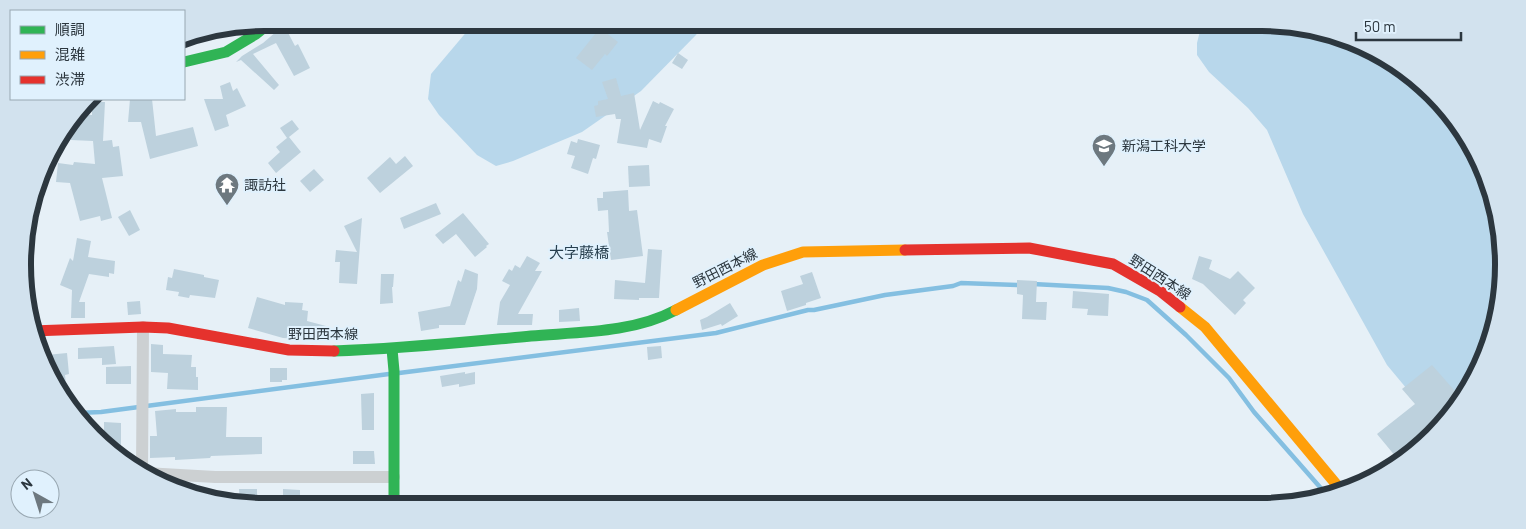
<svg xmlns="http://www.w3.org/2000/svg" width="1526" height="529" viewBox="0 0 1526 529" font-family="Barlow,'Noto Sans JP',sans-serif">
<rect width="100%" height="100%" fill="#e6f0f7"/>
<g fill="#b8d7eb">
<polygon points="474,23 705,23 696,35 641,91 582,132 513,161 496,166 477,155 439,115 428,99 431,74"/>
<polygon points="1202,23 1262,23 1324,31 1409,72 1471,143 1501,233 1495,327 1471,386 1450,411 1407,389 1387,365 1303,214 1267,130 1248,108 1209,72 1197,55 1197,43"/>
</g>
<g fill="none" stroke-linecap="round" stroke-linejoin="round">
<g stroke="#84bfe1" stroke-width="4.5">
<polyline points="1033,284 1108,288 1126,292 1147,300 1186,335 1229,378 1254,412 1326,494"/>
<polyline points="399,373 716,333 808,310 814,310 885,295 953,286 961,283 1017,285 1023,284"/>
<polyline points="77,413 101,412 389,374"/>
</g>
</g>
<g fill="#bdd1dd">
<polygon points="284,25 295,46 298,44 310,68 294,76 276,43 253,54 279,85 274,90 241,60 236,62 242,56 263,43"/>
<polygon points="600,28 618,42 607,56 605,54 592,70 576,58"/>
<polygon points="678,53 688,60 682,69 672,63"/>
<polygon points="616,78 621,96 634,93 640,130 653,101 659,104 660,102 674,109 665,126 667,126 661,143 649,139 647,148 617,143 621,119 616,119 615,114 596,117 594,106 598,105 598,101 608,99 602,82"/>
<polygon points="230,82 233,91 237,88 246,106 226,115 229,126 215,131 204,99 223,99 220,86"/>
<polygon points="130,99 152,99 156,136 193,127 198,146 150,159 141,122 128,122"/>
<polygon points="92,102 105,102 103,141 112,140 113,147 119,146 123,176 102,178 112,218 101,221 100,216 80,221 70,183 56,182 58,163 73,165 74,162 95,164 93,141 71,140 71,137 64,136 81,114 92,115"/>
<polygon points="292,120 299,129 289,137 301,152 276,173 268,163 280,152 276,147 287,138 280,128"/>
<polygon points="578,139 600,145 596,159 593,158 588,174 571,168 575,156 567,154 571,141 577,143"/>
<polygon points="405,156 413,166 380,193 367,178 390,157 396,164"/>
<polygon points="649,165 650,186 629,187 628,166"/>
<polygon points="314,169 324,180 310,192 300,181"/>
<polygon points="628,190 629,211 637,210 643,256 611,260 607,232 609,232 608,210 598,211 597,198 603,198 603,192"/>
<polygon points="436,203 441,214 404,229 400,218"/>
<polygon points="130,210 140,230 129,236 118,217"/>
<polygon points="463,213 489,244 486,246 487,247 475,257 456,234 443,244 435,235"/>
<polygon points="362,218 357,284 339,283 340,262 335,262 336,250 357,252 344,226"/>
<polygon points="77,238 91,241 88,257 115,261 114,274 109,273 109,277 89,274 79,302 85,302 85,318 71,318 72,290 60,285 70,258 73,261"/>
<polygon points="648,249 662,250 659,298 639,298 639,300 614,299 615,280 645,283"/>
<polygon points="527,256 540,263 535,271 542,271 518,314 533,314 532,325 497,325 500,302 510,285 502,281 509,269 512,271 515,265 520,268"/>
<polygon points="1199,256 1212,260 1209,269 1230,279 1238,271 1255,288 1243,300 1246,303 1235,315 1203,284 1192,279"/>
<polygon points="174,269 204,275 204,277 219,280 215,298 190,295 189,298 178,296 179,292 166,290 168,277 172,278"/>
<polygon points="465,269 478,274 477,289 465,325 439,325 439,328 421,331 418,312 450,306 458,280 461,282"/>
<polygon points="812,272 821,298 806,303 806,305 787,311 781,291 803,284 800,276"/>
<polygon points="381,274 394,274 393,287 392,287 393,303 380,304"/>
<polygon points="1017,280 1037,281 1036,302 1047,302 1046,320 1022,319 1023,295 1017,294"/>
<polygon points="1073,291 1109,294 1108,316 1087,315 1088,309 1072,308"/>
<polygon points="257,297 285,305 285,302 303,303 302,310 308,311 307,321 326,326 323,337 301,333 301,339 283,338 248,328"/>
<polygon points="140,301 141,314 128,315 127,302"/>
<polygon points="730,303 738,316 722,326 721,324 702,330 700,320 707,317"/>
<polygon points="579,308 580,321 559,322 559,310"/>
<polygon points="151,344 163,345 163,354 192,355 191,367 196,367 196,377 198,377 198,390 167,389 168,373 151,372"/>
<polygon points="114,346 116,364 102,365 102,358 78,359 78,348"/>
<polygon points="661,346 662,358 648,360 647,347"/>
<polygon points="67,353 69,374 65,375 68,403 63,399 46,362 46,355"/>
<polygon points="1432,365 1461,398 1438,426 1437,425 1396,457 1377,434 1415,404 1402,389"/>
<polygon points="131,366 131,384 106,384 106,367"/>
<polygon points="270,368 287,368 287,380 282,380 282,382 270,382"/>
<polygon points="465,372 465,374 475,372 475,384 459,387 459,384 442,387 440,376"/>
<polygon points="374,393 374,430 362,430 361,394"/>
<polygon points="196,407 227,407 226,437 262,437 262,454 211,456 210,458 175,460 175,457 150,458 150,436 157,436 155,411 176,409 176,412 196,412"/>
<polygon points="104,422 121,423 121,456 104,440"/>
<polygon points="353,451 374,451 375,464 353,464"/>
<polygon points="239,489 257,489 257,506 240,503"/>
<polygon points="283,489 300,490 300,506 283,506"/>
</g>
<g fill="none" stroke-linecap="round" stroke-linejoin="round">
<g stroke="#ccd0d2" stroke-width="12">
<polyline points="142,471 143,327"/>
<polyline points="145,473 215,477 394,477"/>
</g>
<g stroke="#30b455" stroke-width="11">
<polyline points="184,62 226,52 256,34 271,22"/>
<polyline points="392,349 394,371 394,506"/>
<path d="M334,351C400,349 466,342 531,336C579,332 633,333 676,310"/>
</g>
<g stroke="#ff9f0a" stroke-width="11">
<polyline points="1180,307 1205,327 1341,490"/>
<polyline points="676,310 763,265 803,252 905,250"/>
</g>
<g stroke="#e5322d" stroke-width="11">
<polyline points="905,250 1029,248 1113,264 1160,291 1180,307"/>
<polyline points="32,331 143,327 168,328 289,350 334,351"/>
</g>
</g>
<defs>
<symbol id="university-pin" viewBox="-11 -11 22 30"><path d="M0 17L-7.5 6A9.5 9.5 0 1 1 7.5 6Z" fill="#6d787f" stroke="#e0f1fd"/><path d="M0-5L7-2L0 1L-7-2ZM-4 1L0 2.5L4 1V4Q0 6-4 4Z" fill="#fff"/></symbol>
<symbol id="temple-pin" viewBox="-11 -11 22 30"><path d="M0 17L-7.5 6A9.5 9.5 0 1 1 7.5 6Z" fill="#6d787f" stroke="#e0f1fd"/><path d="M0-6L5-2H3V0L6.5 2.5H4V6H1.5V3h-3V6H-4V2.5H-6.5L-3 0V-2H-5Z" fill="#fff"/></symbol>
</defs>
<g fill-rule="evenodd">
<use href="#university-pin" x="1090" y="132" width="28" height="38"/>
<use href="#temple-pin" x="213" y="171" width="28" height="38"/>
</g>
<g text-anchor="middle" stroke-width="4" stroke-linejoin="round" paint-order="stroke">
<g font-size="14" fill="#2c373f" stroke="#e0f1fd" text-anchor="start">
<text x="1122" y="151">新潟工科大学</text>
<text x="244" y="190">諏訪社</text>
</g>
<g font-size="14" fill="#2c373f" stroke="#e0f1fd">
<text transform="translate(725 268) rotate(-27)" y="5">野田西本線</text>
<text transform="translate(1160 277) rotate(33)" y="5">野田西本線</text>
<text x="323" y="339">野田西本線</text>
</g>
<g font-size="15" fill="#273f4e" stroke="#e0f1fd">
<text x="579" y="258">大字藤橋</text>
</g>
</g>
<path d="M0 0H1526V529H0ZM264 31H1262A233 233 0 0 1 1495 264V265A233 233 0 0 1 1262 498H264A233 233 0 0 1 31 265V264A233 233 0 0 1 264 31Z" fill="#d2e2ee" fill-rule="evenodd"/>
<path fill="none" stroke="#2c373f" stroke-width="6" d="M264 31H1262A233 233 0 0 1 1495 264V265A233 233 0 0 1 1262 498H264A233 233 0 0 1 31 265V264A233 233 0 0 1 264 31Z"/>
<rect x="10" y="10" width="175" height="90" fill="#e0f1fd" stroke="#98a7b1"/>
<rect x="20" y="26" width="25" height="8" fill="#30b455" stroke="#98a7b1"/>
<text x="55" y="35" font-size="15" fill="#2c373f">順調</text>
<rect x="20" y="51" width="25" height="8" fill="#ff9f0a" stroke="#98a7b1"/>
<text x="55" y="60" font-size="15" fill="#2c373f">混雑</text>
<rect x="20" y="76" width="25" height="8" fill="#e5322d" stroke="#98a7b1"/>
<text x="55" y="85" font-size="15" fill="#2c373f">渋滞</text>
<g transform="translate(35 494) rotate(321)"><circle r="24" fill="#e0f1fd" stroke="#98a7b1"/>
<path d="M0-4L9 19L0 12L-9 19Z" fill="#6d787f"/>
<text y="-8" font-size="14" font-weight="bold" text-anchor="middle" fill="#2c373f">N</text>
</g>
<path d="M1356 32v8h105v-8" fill="none" stroke="#2c373f" stroke-width="2.5"/>
<text x="1364" y="32" font-size="15" fill="#2c373f" stroke="#e0f1fd" stroke-width="4" paint-order="stroke">50 m</text>
</svg>
